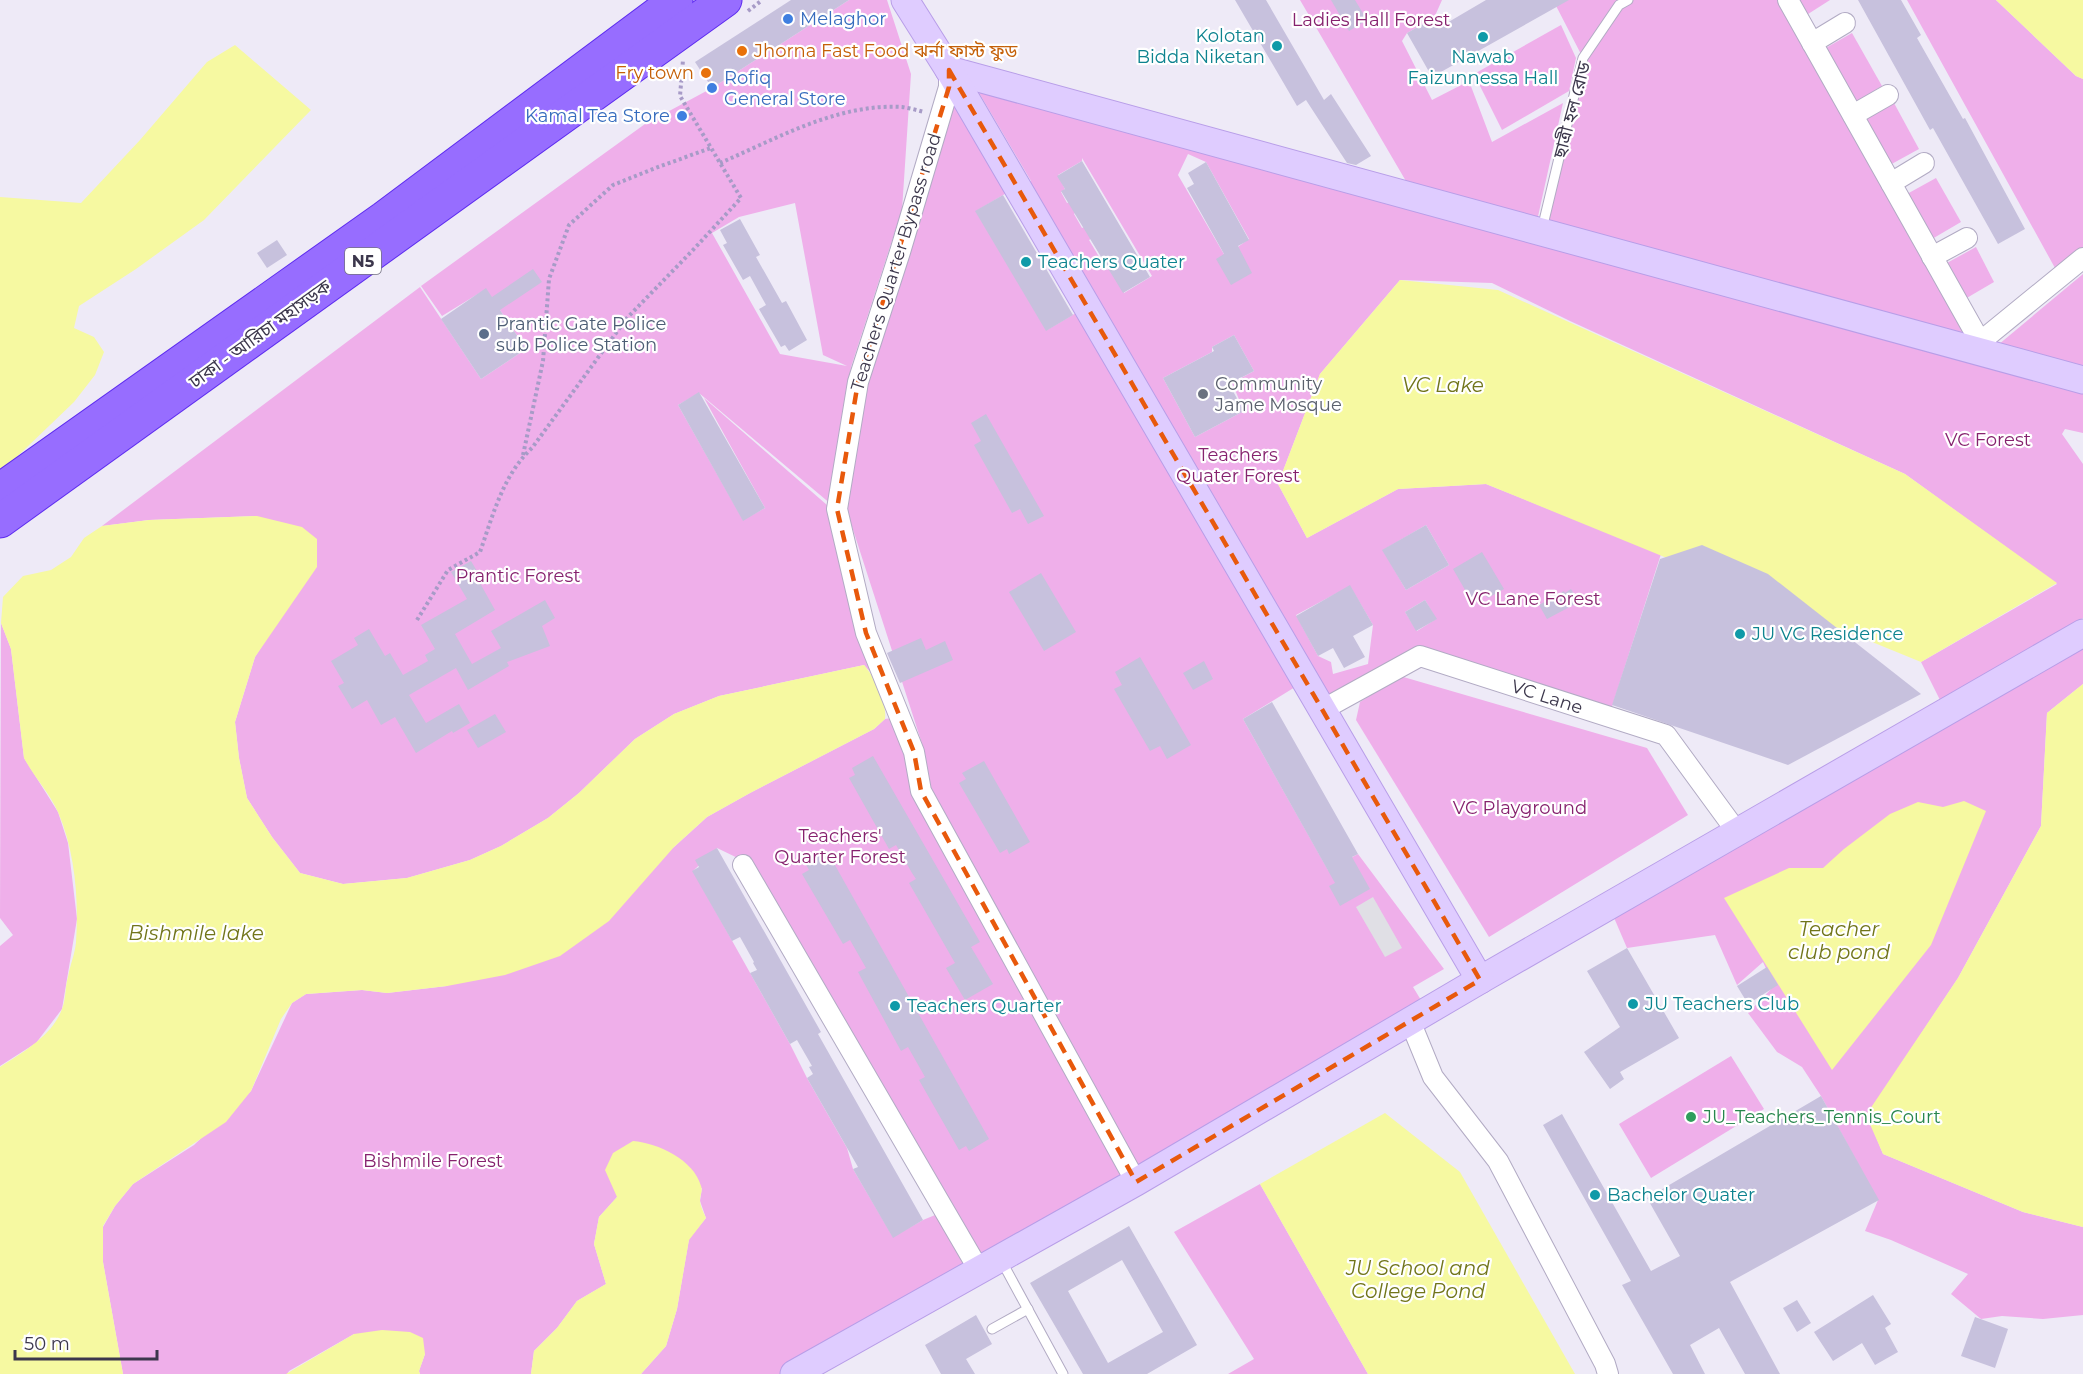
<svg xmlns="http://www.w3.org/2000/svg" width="2083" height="1374" viewBox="0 0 2083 1374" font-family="Montserrat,'Noto Sans Bengali',sans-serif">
<rect width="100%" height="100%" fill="#eeeaf7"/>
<g fill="#efafea" fill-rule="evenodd">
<path d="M849,0H887L911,74L902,210L851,367L832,505L699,393L678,405L743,520L765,508L704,398L827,505L872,674L864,665L719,696L674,714L635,739L579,793L548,818L501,846L470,860L407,878L343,884L300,873L272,837L247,798L239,758L235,722L255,657L276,624L257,516L149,520L102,526L420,287L481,379L526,349L486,289L442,316L421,286L645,124L712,88ZM795,203L823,355L847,366L780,354L712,233L739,217Z"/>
<polygon points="1300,0 1442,0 1434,18 1407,33 1402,41 1432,100 1469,81 1492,142 1563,103 1537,221 1410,188"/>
<polygon points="1553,0 1788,0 1987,354 1541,232 1583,58"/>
<polygon points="1796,0 1830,0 1805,16"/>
<polygon points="1907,0 1996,0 2076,76 2083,79 2083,247 2055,268"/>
<polygon points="1561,25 1576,58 1569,91 1502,130 1474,74"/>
<polygon points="1852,33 1882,86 1854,103 1824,49"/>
<polygon points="953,84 1015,188 976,211 1047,330 1076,313 1300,684 1243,719 1328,870 1358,854 1444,969 1413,987 1424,1005 1139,1176 930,809 925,753 846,508 868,381 916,226"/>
<path d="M978,91L2083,388V433L2065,429L2062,434L2083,464V618L1941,702L1921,662L2057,584L1905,474L1570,321L1492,283L1400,280L1320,374L1278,484L1307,538L1398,489L1486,484L1661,554L1609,716L1420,656L1329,706L1025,185L1031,181ZM1188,154L1206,162L1249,239L1225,256L1178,175ZM1082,158L1152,276L1124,293L1116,265L1107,270L1089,240L1099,234L1093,223L1082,228L1074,214L1076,212L1070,202L1067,203L1061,192L1065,189L1058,175L1082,161ZM1234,335L1254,371L1232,383L1244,411L1195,437L1163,378L1212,352V347ZM1426,525L1449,565L1406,590L1383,550ZM1350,586L1373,625L1368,664L1333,674L1331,662L1318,656L1296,615ZM1425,600L1436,619L1417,631L1405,612Z"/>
<polygon points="1894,103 1919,149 1888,166 1863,120"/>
<polygon points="1936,178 1961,222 1932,239 1907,194"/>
<polygon points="1976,247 1994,282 1965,299 1945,264"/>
<polygon points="2083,274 2083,368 1998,345"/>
<polygon points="1,623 11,649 24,758 58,812 68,843 77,919 62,1009 36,1043 0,1066 0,946 13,935 0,918"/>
<polygon points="2083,634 2083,684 2047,713 2041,826 1958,978 1867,1115 1883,1154 2023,1212 2083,1227 2083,1315 2043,1319 2002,1316 1981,1319 1951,1294 1968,1274 1891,1240 1865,1231 1878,1200 1821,1096 1802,1067 1777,1052 1748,1013 1774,986 1763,962 1737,985 1715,935 1627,948 1612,913"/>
<polygon points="1400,676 1647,748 1688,815 1489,937 1356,720 1360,702"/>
<polygon points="900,717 920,791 920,809 1133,1182 980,1265 748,863 717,848 693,871 790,1044 807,1078 847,1148 853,1169 893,1237 923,1220 940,1213 979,1270 794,1374 641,1374 666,1346 677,1309 689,1239 706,1218 700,1201 702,1188 617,1197 599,1217 594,1244 606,1284 577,1301 557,1328 534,1351 531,1374 420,1374 419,1371 425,1354 354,1334 289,1371 287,1374 123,1374 103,1262 103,1227 115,1206 133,1184 194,1145 251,1091 292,1003 306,994 362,990 387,993 447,986 674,847 707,817 750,793 874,729 885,719"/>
<polygon points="1731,1056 1764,1109 1651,1178 1619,1124"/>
<polygon points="1260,1184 1368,1374 1228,1374 1254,1359 1174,1232"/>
</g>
<polygon fill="#e0dfe5" points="1373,897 1402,948 1385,957 1356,907"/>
<g fill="#f6f9a1">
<polygon points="1996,0 2083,0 2083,79 2076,76"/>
<polygon points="235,45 311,110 204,220 136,269 79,306 74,328 94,337 104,352 95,375 74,402 0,473 0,197 81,203 140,140 207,62"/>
<polygon points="1400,280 1498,290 1905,474 2057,583 1921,662 1486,484 1398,489 1307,538 1278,484 1320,374"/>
<path d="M257,516L302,527L317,539V567L255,657L235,722L239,758L247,798L272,837L300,873L343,884L407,878L470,860L501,846L548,818L579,793L635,739L674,714L719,696L864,665C876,679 887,701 885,719L874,729L750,793L707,817L674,847L609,921L560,956L505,975L447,986L387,993L362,990L306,994L292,1003L281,1019L251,1091L226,1122L133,1184L115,1206L103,1226V1262L123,1374H0V1067C22,1053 53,1035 62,1009C66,999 65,987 68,977C70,965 75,954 76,942C79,900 75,851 58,812C49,792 34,777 24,758L11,649L1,623L3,597L23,576L51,570L71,557L84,538L102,526L149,520Z"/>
<polygon points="2083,684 2083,1227 2023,1212 1883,1154 1866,1115 1958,978 2041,826 2047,713"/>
<polygon points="1964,801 1986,811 1931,945 1832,1070 1724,898 1789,868 1823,868 1844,849 1890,814 1918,802 1943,807"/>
<polygon points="1385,1113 1460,1172 1575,1374 1368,1374 1260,1184"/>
<path d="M633,1141C658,1143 694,1160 701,1186C703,1191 700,1195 700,1200C700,1206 704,1213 706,1218L689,1240L677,1309L666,1346L641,1374H531L534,1351L557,1328L577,1301L606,1284L594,1244L599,1217L617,1197L605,1170L613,1153Z"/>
<polygon points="382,1330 410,1332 423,1338 425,1354 419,1371 420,1374 286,1374 354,1334"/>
</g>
<g fill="#c7c1dd" fill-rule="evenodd">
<polygon points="791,0 849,0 712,88 695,62"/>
<polygon points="1235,0 1266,0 1324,100 1331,94 1371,156 1356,165 1347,163 1306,100 1297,106"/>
<polygon points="1331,0 1355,0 1367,20 1349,31"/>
<polygon points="1486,0 1569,0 1432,77 1407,33 1434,18 1440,27"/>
<polygon points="1858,0 1901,0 1921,35 1917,38 1963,119 1965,118 2025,229 1998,244 1933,128 1930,130"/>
<polygon points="1082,161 1150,277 1123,293 1061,191 1065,189 1057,176"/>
<polygon points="1206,162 1249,240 1238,246 1252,273 1231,285 1216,259 1224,254 1187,188 1194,184 1188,173"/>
<polygon points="1003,195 1073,315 1046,331 975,211"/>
<polygon points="740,219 760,255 756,257 782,303 786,301 807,340 789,351 785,345 781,347 759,309 766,305 750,276 743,280 723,245 727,243 720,230"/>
<polygon points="277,240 287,255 267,268 257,253"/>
<polygon points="533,269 542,282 500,310 526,349 481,379 441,319 486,288 492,297"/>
<polygon points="1234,335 1254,371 1229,384 1244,411 1195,437 1163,378 1214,351 1212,347"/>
<polygon points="699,392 765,508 743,521 678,405"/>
<polygon points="986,414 1044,516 1028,524 1020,509 1012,513 974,445 981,441 971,423"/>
<polygon points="1426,525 1449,565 1406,590 1382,550"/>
<polygon points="1702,545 1768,574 1921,694 1788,765 1612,705 1660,559"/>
<polygon points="1482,552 1504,589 1488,598 1485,595 1472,602 1453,569"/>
<polygon points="471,561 483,581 480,583 495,610 455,634 472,664 501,648 491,631 545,600 555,618 542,626 550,646 507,662 509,666 468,690 456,668 409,695 426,723 459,704 470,723 453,733 452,731 416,753 395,717 381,725 367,700 352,709 338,686 344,683 331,661 358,645 354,638 369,629 385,656 390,653 403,675 428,661 425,655 435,649 421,625 467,599 451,572"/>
<polygon points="1041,573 1076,632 1044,651 1009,592"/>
<polygon points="1350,585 1373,625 1353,636 1365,657 1344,668 1333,648 1318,656 1296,616"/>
<polygon points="1571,589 1579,602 1547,619 1539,605 1564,591 1565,593"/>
<polygon points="1425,600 1437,619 1416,631 1405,612"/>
<polygon points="921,638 926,650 945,641 953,660 900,683 887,653"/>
<polygon points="1140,657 1191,745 1167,759 1160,746 1150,751 1114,689 1122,685 1115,672"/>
<polygon points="1204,661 1213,679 1193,690 1183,673"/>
<polygon points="1272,702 1358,854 1352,857 1370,889 1340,906 1329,886 1335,883 1243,719"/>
<polygon points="495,714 506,732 478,748 467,730"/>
<polygon points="873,756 980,942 971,947 993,984 965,1000 946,968 955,963 909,883 916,879 912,873 896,845 889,849 849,778 855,775 852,768"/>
<polygon points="984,761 1030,842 1009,854 1007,849 1000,853 959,783 966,779 962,773"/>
<polygon points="717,848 821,1032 818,1034 923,1220 893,1238 853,1169 858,1167 807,1078 813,1074 809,1067 812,1066 797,1040 790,1044 750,973 757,970 753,963 754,962 740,937 732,941 692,871 699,867 695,860"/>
<polygon points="827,851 989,1139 969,1151 966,1146 959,1150 919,1080 925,1077 908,1047 901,1051 858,972 866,968 850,940 843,944 802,874 809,870 805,863"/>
<polygon points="1627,948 1679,1038 1620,1072 1624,1079 1610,1089 1584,1052 1620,1027 1587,971"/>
<polygon points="1767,967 1778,985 1748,1004 1737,986"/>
<polygon points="1821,1096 1879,1200 1730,1282 1780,1374 1745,1374 1719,1328 1690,1345 1705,1374 1673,1374 1622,1285 1631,1281 1543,1125 1562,1114 1651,1271 1680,1256 1647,1198"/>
<path d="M1129,1226L1197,1345L1147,1374H1083L1030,1283ZM1122,1260L1163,1332L1108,1363L1068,1291Z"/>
<polygon points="1873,1295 1891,1324 1885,1328 1898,1352 1875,1365 1862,1343 1833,1361 1814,1332"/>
<polygon points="1797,1300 1811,1323 1797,1332 1783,1308"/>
<polygon points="976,1315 992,1344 966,1359 975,1374 941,1374 925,1345"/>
<polygon points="1975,1317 2008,1329 1995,1368 1961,1356"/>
</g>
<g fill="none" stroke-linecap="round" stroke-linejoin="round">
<defs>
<g id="lane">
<polyline points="1542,229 1583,58 1619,5 1628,0"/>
<polyline points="1001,1260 1063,1374"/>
<polyline points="992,1329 1028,1309"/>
</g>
<g id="street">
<polyline points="1788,0 1987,354"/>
<polyline points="1812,43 1845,23"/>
<polyline points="949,70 949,87 900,252 858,382 837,509 866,633 914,752 921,791 1136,1182"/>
<polyline points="1853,115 1888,95"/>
<polyline points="1891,183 1924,163"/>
<polyline points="1932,257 1967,238"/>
<polyline points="1980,342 2083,258"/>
<polyline points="1322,710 1420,656 1666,735 1737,832"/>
<polyline points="743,865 979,1270"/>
<polyline points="1410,1021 1433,1077 1498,1161 1605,1364 1608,1374"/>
</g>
<g id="secondary">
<polyline points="905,0 949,70 2083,380"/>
<polyline points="949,70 1480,980 2083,633"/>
<polyline points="794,1374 1136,1182 1480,980"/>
</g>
<g id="highway">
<polyline points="0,490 384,218 676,0"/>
<polyline points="0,521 725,0"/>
</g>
</defs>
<use href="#lane" stroke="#b2abc4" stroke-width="11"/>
<use href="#street" stroke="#b2abc4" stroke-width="22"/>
<use href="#secondary" stroke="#b89ee8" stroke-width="29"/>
<use href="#highway" stroke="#5d2cef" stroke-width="35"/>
<g stroke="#a79bc7" stroke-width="4" stroke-dasharray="3 3" stroke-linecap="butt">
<polyline points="748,11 761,1"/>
<path d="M720,163C776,139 838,103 902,107C909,108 917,110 924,112"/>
<polyline points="523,455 543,361 549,279 569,225 613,185 658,167 711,148"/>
<path d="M417,620L448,570L480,552C493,515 503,475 532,448L627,318L693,250L741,198L680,96L683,60"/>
</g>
<use href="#lane" stroke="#fff" stroke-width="9"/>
<use href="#street" stroke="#fff" stroke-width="20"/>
<use href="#secondary" stroke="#dfccff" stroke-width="27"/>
<use href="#highway" stroke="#976dff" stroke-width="33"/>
</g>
<path fill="none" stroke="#e8590c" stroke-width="4.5" stroke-dasharray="12 8" stroke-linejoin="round" d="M949,70L1480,980L1136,1182L921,791L914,752L866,633L837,509L858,382L949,87Z"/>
<g fill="#3f7fe0" stroke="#fff" stroke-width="2">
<circle cx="788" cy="19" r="6"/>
<circle cx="712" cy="88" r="6"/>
<circle cx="682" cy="116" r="6"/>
</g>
<g fill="#0f9aa8" stroke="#fff" stroke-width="2">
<circle cx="1483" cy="37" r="6"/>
<circle cx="1277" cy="46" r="6"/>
<circle cx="1026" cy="262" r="6"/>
<circle cx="1740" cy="634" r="6"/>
<circle cx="1633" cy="1004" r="6"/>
<circle cx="895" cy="1006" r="6"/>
<circle cx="1595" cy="1195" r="6"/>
</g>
<g fill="#e8710a" stroke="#fff" stroke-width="2">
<circle cx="742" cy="51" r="6"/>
<circle cx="706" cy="73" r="6"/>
</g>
<circle fill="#5c6f8a" stroke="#fff" stroke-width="2" cx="484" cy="334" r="6"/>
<circle fill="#6b7280" stroke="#fff" stroke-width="2" cx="1203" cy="394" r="6"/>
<circle fill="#2e9e5b" stroke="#fff" stroke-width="2" cx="1691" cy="1117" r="6"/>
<g text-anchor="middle" stroke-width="4.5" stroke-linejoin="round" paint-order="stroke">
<rect fill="#fff" stroke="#767382" stroke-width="1.5" x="345" y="248" width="36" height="26" rx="4.5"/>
<g font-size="16" font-weight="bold" fill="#3c374c">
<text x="363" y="267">N5</text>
</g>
<g font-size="18" fill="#366cbe" stroke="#fff" text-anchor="start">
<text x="800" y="25">Melaghor</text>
<text x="724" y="84">Rofiq<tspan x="724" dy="21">General Store</tspan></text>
<text x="670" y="122" text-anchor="end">Kamal Tea Store</text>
</g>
<g font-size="18" fill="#86226e" stroke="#fff">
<text x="1371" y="26">Ladies Hall Forest</text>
<text x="1988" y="446">VC Forest</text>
<text x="1238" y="461">Teachers<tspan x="1238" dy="21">Quater Forest</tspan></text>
<text x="518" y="582">Prantic Forest</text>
<text x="1533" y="605">VC Lane Forest</text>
<text x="1520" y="814">VC Playground</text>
<text x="840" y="842">Teachers'<tspan x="840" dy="21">Quarter Forest</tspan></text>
<text x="433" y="1167">Bishmile Forest</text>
</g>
<g font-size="18" fill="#0d838f" stroke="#fff" text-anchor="start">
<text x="1265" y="42" text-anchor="end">Kolotan<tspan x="1265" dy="21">Bidda Niketan</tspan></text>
<text x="1483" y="63" text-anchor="middle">Nawab<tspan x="1483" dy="21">Faizunnessa Hall</tspan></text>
<text x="1038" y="268">Teachers Quater</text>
<text x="1752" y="640">JU VC Residence</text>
<text x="1645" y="1010">JU Teachers Club</text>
<text x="907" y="1012">Teachers Quarter</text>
<text x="1607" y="1201">Bachelor Quater</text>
</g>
<g font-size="18" fill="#c56008" stroke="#fff" text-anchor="start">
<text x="754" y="57">Jhorna Fast Food ঝর্না ফাস্ট ফুড</text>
<text x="694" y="79" text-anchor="end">Fry town</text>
</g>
<g font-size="18" fill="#3c374c" stroke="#fff">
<text transform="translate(1572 110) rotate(-75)" y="6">ছাত্রী হল রোড</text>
<text transform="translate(896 262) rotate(-73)" y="6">Teachers Quarter Bypass road</text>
<text transform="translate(260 334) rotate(-36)" y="6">ঢাকা - আরিচা মহাসড়ক</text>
<text transform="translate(1547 697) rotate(18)" y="6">VC Lane</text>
</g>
<g font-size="18" fill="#4e5e75" stroke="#fff" text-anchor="start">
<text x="496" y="330">Prantic Gate Police<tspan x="496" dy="21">sub Police Station</tspan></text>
</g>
<g font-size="18" fill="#5b616d" stroke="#fff" text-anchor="start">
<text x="1215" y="390">Community<tspan x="1215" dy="21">Jame Mosque</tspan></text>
</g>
<g font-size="18" fill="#27864d" stroke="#fff" text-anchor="start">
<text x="1703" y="1123">JU_Teachers_Tennis_Court</text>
</g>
<g font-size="20" font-style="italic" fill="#71751a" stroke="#fff">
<text x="1443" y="392">VC Lake</text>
<text x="1839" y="936">Teacher<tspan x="1839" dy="23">club pond</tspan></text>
<text x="196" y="940">Bishmile lake</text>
<text x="1418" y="1275">JU School and<tspan x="1418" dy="23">College Pond</tspan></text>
</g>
</g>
<path d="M15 1350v9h142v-9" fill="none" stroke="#3c374c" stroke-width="3"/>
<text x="24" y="1350" font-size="18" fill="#3c374c" stroke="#ffffff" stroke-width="4.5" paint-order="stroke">50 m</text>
</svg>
